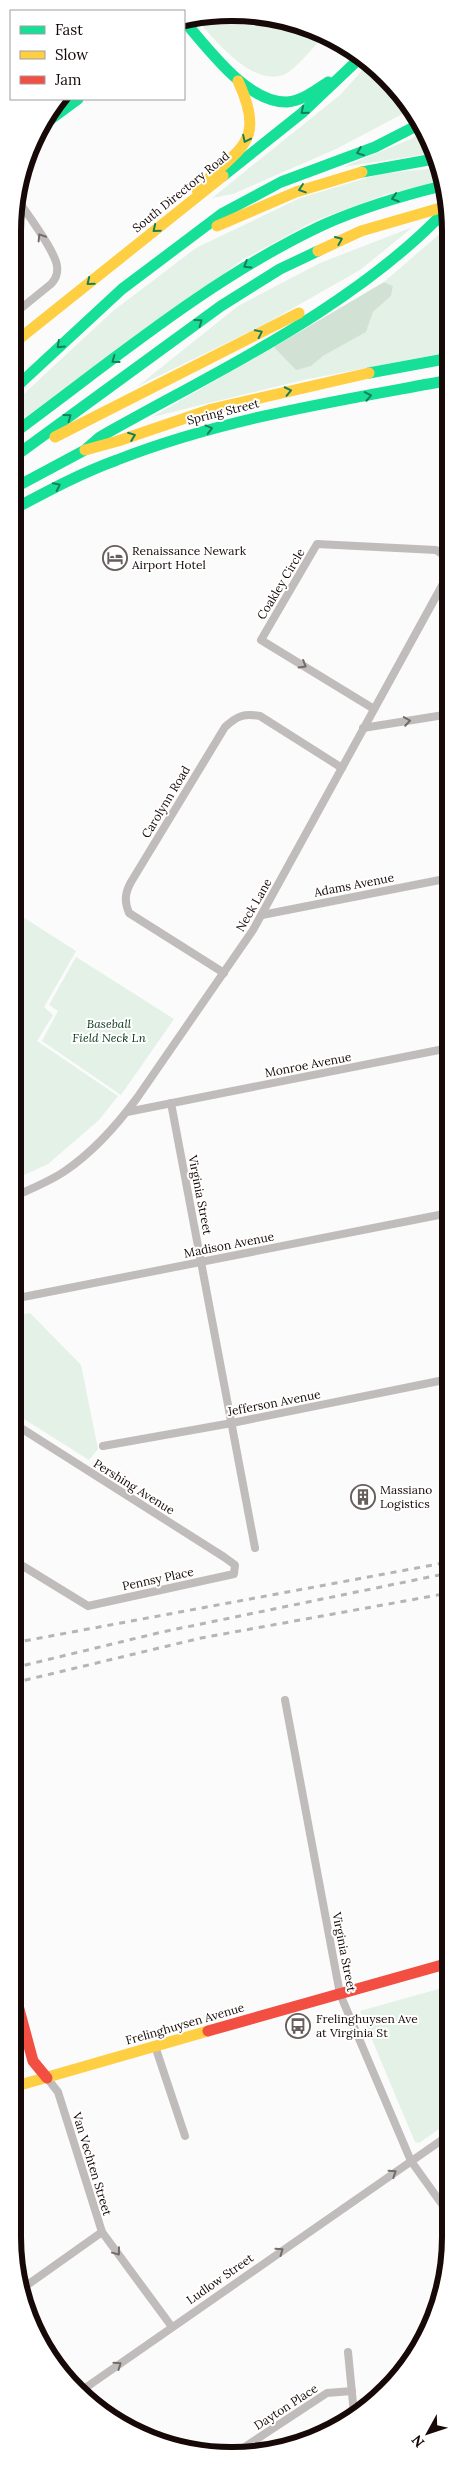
<svg xmlns="http://www.w3.org/2000/svg" width="463" height="2468" viewBox="0 0 463 2468" font-family="Lora,serif">
<rect width="100%" height="100%" fill="#fbfbfb"/>
<g fill="#e3f1e6">
<path d="M260,14L325,34C316,45 298,66 287,73C254,91 214,38 196,19Z"/>
<polygon points="368,64 387,77 410,110 336,149 233,194 212,198 340,95"/>
<polygon points="424,130 433,153 343,167 411,139"/>
<polygon points="437,168 441,182 387,194 314,221 242,260 169,315 14,425 14,403 113,311 196,248 300,198 380,174"/>
<polygon points="450,225 450,352 303,380 152,417 274,347 311,366 323,356 366,332 373,312 391,296 393,286 384,282"/>
<polygon points="413,227 360,270 265,324 138,386 238,306 320,263"/>
<polygon points="14,900 22,905 18,914 76,951 44,1007 53,1015 37,1041 118,1096 99,1120 48,1164 13,1180"/>
<polygon points="76,957 174,1019 121,1095 42,1041 58,1011 49,1005"/>
<polygon points="30,1313 81,1365 98,1449 89,1460 13,1412 13,1316"/>
<polygon points="449,1986 449,2122 419,2143 415,2142 360,2011"/>
</g>
<polygon fill="#d1e1d3" points="384,282 393,286 391,296 373,312 366,332 323,356 311,366 296,370 274,347"/>
<g fill="none" stroke-linecap="round" stroke-linejoin="round">
<g stroke="#c0bcbb" stroke-width="8">
<path d="M14,314L51,284C56,279 58,273 57,266C55,250 26,213 16,197"/>
<polyline points="374,709 261,640 317,544 436,550 445,556 450,563"/>
<polyline points="363,728 450,714"/>
<polyline points="262,915 450,878"/>
<path d="M224,973L129,913C124,901 125,893 131,882L225,727C237,716 244,713 260,716L342,768"/>
<polyline points="171,1103 255,1548"/>
<polyline points="127,1112 449,1048"/>
<path d="M13,1197C30,1189 49,1182 65,1171C93,1152 117,1125 137,1098L253,930L450,571"/>
<polyline points="13,1299 449,1213"/>
<polyline points="103,1446 232,1423 449,1379"/>
<polyline points="13,1560 88,1606 234,1574 235,1565 224,1557 13,1423"/>
<polyline points="285,1700 340,1994 411,2161 449,2214"/>
<polyline points="155,2046 185,2136"/>
<polyline points="47,2078 58,2092 102,2232 172,2327"/>
<polyline points="23,2288 102,2232"/>
<polyline points="348,2352 354,2414"/>
<polyline points="78,2393 449,2135"/>
<polyline points="237,2452 327,2393 352,2391"/>
</g>
<g stroke="#16e098" stroke-width="11">
<path d="M184,21C208,48 247,103 287,102C302,101 316,90 328,82"/>
<polyline points="40,127 78,99"/>
<polyline points="362,172 434,159"/>
<polyline points="223,176 302,113 360,58"/>
<polyline points="369,373 450,358"/>
<polyline points="14,389 122,289 223,213 281,182 375,147 420,124"/>
<path d="M14,433C112,361 212,277 323,225C361,208 401,196 442,186"/>
<polyline points="14,457 221,306 280,269 318,251"/>
<path d="M14,488L85,450L100,437C218,370 354,308 448,208"/>
<path d="M14,509C48,491 81,473 117,460C224,418 338,401 450,380"/>
</g>
<g stroke="#ffcf43" stroke-width="11">
<path d="M197,190C237,148 268,145 238,81"/>
<polyline points="217,226 296,192 362,172"/>
<polyline points="318,251 361,231 447,206"/>
<polyline points="14,343 223,176"/>
<polyline points="55,437 299,313"/>
<polyline points="85,450 118,441 212,409 369,373"/>
<polyline points="13,2087 208,2031"/>
</g>
<g stroke="#f24e42" stroke-width="11">
<polyline points="13,1987 33,2061 47,2078"/>
<polyline points="208,2031 449,1963"/>
</g>
<g stroke="#b7b4b4" stroke-width="3" stroke-dasharray="6 6" stroke-linecap="butt">
<polyline points="13,1643 449,1562"/>
<polyline points="13,1668 162,1632 449,1573"/>
<polyline points="13,1683 201,1638 449,1593"/>
</g>
</g>
<defs><path id="oneway-chevron" d="M-2-3.5L2.5 0L-2 3.5" fill="none" stroke-width="1.6" stroke-linecap="round" stroke-linejoin="round" transform="scale(1.25)"/></defs>
<g stroke="#167f57">
<use href="#oneway-chevron" transform="translate(304 111) rotate(139)"/>
<use href="#oneway-chevron" transform="translate(246 139) rotate(115)"/>
<use href="#oneway-chevron" transform="translate(360 152) rotate(159)"/>
<use href="#oneway-chevron" transform="translate(302 189) rotate(161)"/>
<use href="#oneway-chevron" transform="translate(395 198) rotate(163)"/>
<use href="#oneway-chevron" transform="translate(156 229) rotate(141)"/>
<use href="#oneway-chevron" transform="translate(339 240) rotate(-23)"/>
<use href="#oneway-chevron" transform="translate(247 265) rotate(148)"/>
<use href="#oneway-chevron" transform="translate(90 282) rotate(141)"/>
<use href="#oneway-chevron" transform="translate(199 322) rotate(-36)"/>
<use href="#oneway-chevron" transform="translate(259 333) rotate(-26)"/>
<use href="#oneway-chevron" transform="translate(60 345) rotate(137)"/>
<use href="#oneway-chevron" transform="translate(115 360) rotate(144)"/>
<use href="#oneway-chevron" transform="translate(288 391) rotate(-12)"/>
<use href="#oneway-chevron" transform="translate(368 396) rotate(-11)"/>
<use href="#oneway-chevron" transform="translate(68 417) rotate(-36)"/>
<use href="#oneway-chevron" transform="translate(209 429) rotate(-15)"/>
<use href="#oneway-chevron" transform="translate(132 436) rotate(-21)"/>
<use href="#oneway-chevron" transform="translate(57 486) rotate(-26)"/>
</g>
<g stroke="#746b6a">
<use href="#oneway-chevron" transform="translate(41 237) rotate(-122)"/>
<use href="#oneway-chevron" transform="translate(303 665) rotate(31)"/>
<use href="#oneway-chevron" transform="translate(407 721) rotate(-9)"/>
<use href="#oneway-chevron" transform="translate(393 2173) rotate(-33)"/>
<use href="#oneway-chevron" transform="translate(280 2251) rotate(-35)"/>
<use href="#oneway-chevron" transform="translate(117 2252) rotate(53)"/>
<use href="#oneway-chevron" transform="translate(118 2365) rotate(-35)"/>
</g>
<defs>
<symbol id="hotel-ring" viewBox="-11 -11 22 22"><circle r="9.5" fill="#fff" stroke="#665e5c" stroke-width="1.5"/><path d="M-6-4.5h1.5V1H6V5H4.5V3h-9V5H-6ZM-4 0a1.8 1.8 0 1 1 3.6 0ZM.5 0V-2.5h3Q6-2.5 6 0Z" fill="#665e5c"/></symbol>
<symbol id="building-ring" viewBox="-11 -11 22 22"><circle r="9.5" fill="#fff" stroke="#665e5c" stroke-width="1.5"/><path d="M-4-6H4V6H1V3H-1V6H-4ZM-2.5-4.3h1.7v1.8h-1.7ZM.8-4.3h1.7v1.8H.8ZM-2.5-1h1.7V.8h-1.7ZM.8-1h1.7V.8H.8Z" fill="#665e5c"/></symbol>
<symbol id="bus-ring" viewBox="-11 -11 22 22"><circle r="9.5" fill="#fff" stroke="#665e5c" stroke-width="1.5"/><path d="M-5-6H5V4H4V6H2V4H-2V6H-4V4H-5ZM-3.5-4V0h7V-4ZM-3.5 1.2v1.5H-2V1.2ZM2 1.2v1.5H3.5V1.2Z" fill="#665e5c"/></symbol>
</defs>
<g fill-rule="evenodd">
<use href="#hotel-ring" x="101" y="544" width="28" height="28"/>
<use href="#building-ring" x="349" y="1483" width="28" height="28"/>
<use href="#bus-ring" x="284" y="2012" width="28" height="28"/>
</g>
<g text-anchor="middle" stroke-width="4" stroke-linejoin="round" paint-order="stroke">
<g font-size="12" fill="#160907" stroke="#fff">
<text transform="translate(181 192) rotate(-39)" y="4">South Directory Road</text>
<text transform="translate(223 412) rotate(-14)" y="4">Spring Street</text>
<text transform="translate(281 584) rotate(-59)" y="4">Coakley Circle</text>
<text transform="translate(166 802) rotate(-59)" y="4">Carolynn Road</text>
<text transform="translate(354 885) rotate(-11)" y="4">Adams Avenue</text>
<text transform="translate(254 905) rotate(-60)" y="4">Neck Lane</text>
<text transform="translate(308 1065) rotate(-11)" y="4">Monroe Avenue</text>
<text transform="translate(200 1195) rotate(79)" y="4">Virginia Street</text>
<text transform="translate(229 1245) rotate(-11)" y="4">Madison Avenue</text>
<text transform="translate(274 1403) rotate(-11)" y="4">Jefferson Avenue</text>
<text transform="translate(134 1487) rotate(32)" y="4">Pershing Avenue</text>
<text transform="translate(158 1579) rotate(-12)" y="4">Pennsy Place</text>
<text transform="translate(344 1952) rotate(79)" y="4">Virginia Street</text>
<text transform="translate(185 2024) rotate(-16)" y="4">Frelinghuysen Avenue</text>
<text transform="translate(92 2164) rotate(73)" y="4">Van Vechten Street</text>
<text transform="translate(220 2279) rotate(-35)" y="4">Ludlow Street</text>
<text transform="translate(286 2407) rotate(-33)" y="4">Dayton Place</text>
</g>
<g font-size="12" fill="#160907" stroke="#fff" text-anchor="start">
<text x="132" y="555">Renaissance Newark<tspan x="132" dy="14">Airport Hotel</tspan></text>
<text x="380" y="1494">Massiano<tspan x="380" dy="14">Logistics</tspan></text>
<text x="316" y="2023">Frelinghuysen Ave<tspan x="316" dy="14">at Virginia St</tspan></text>
</g>
<g font-size="12" font-style="italic" fill="#033516" stroke="#fff">
<text x="109" y="1028">Baseball<tspan x="109" dy="14">Field Neck Ln</tspan></text>
</g>
</g>
<path d="M0 0H463V2468H0ZM231 21H232A210 210 0 0 1 442 231V2237A210 210 0 0 1 232 2447H231A210 210 0 0 1 21 2237V231A210 210 0 0 1 231 21Z" fill="#fff" fill-rule="evenodd"/>
<path fill="none" stroke="#160907" stroke-width="6" d="M231 21H232A210 210 0 0 1 442 231V2237A210 210 0 0 1 232 2447H231A210 210 0 0 1 21 2237V231A210 210 0 0 1 231 21Z"/>
<rect x="10" y="10" width="175" height="90" fill="#ffffff" stroke="#a29d9c"/>
<rect x="20" y="26" width="25" height="8" fill="#16e098" stroke="#a29d9c"/>
<text x="55" y="35" font-size="15" fill="#160907">Fast</text>
<rect x="20" y="51" width="25" height="8" fill="#ffcf43" stroke="#a29d9c"/>
<text x="55" y="60" font-size="15" fill="#160907">Slow</text>
<rect x="20" y="76" width="25" height="8" fill="#f24e42" stroke="#a29d9c"/>
<text x="55" y="85" font-size="15" fill="#160907">Jam</text>
<g transform="translate(428 2433) rotate(230)" stroke="#ffffff" stroke-width="4" paint-order="stroke">
<path d="M0-4L9 19L0 12L-9 19Z" fill="#160907"/>
<text y="-8" font-size="14" font-weight="bold" text-anchor="middle" fill="#160907">N</text>
</g>
</svg>
